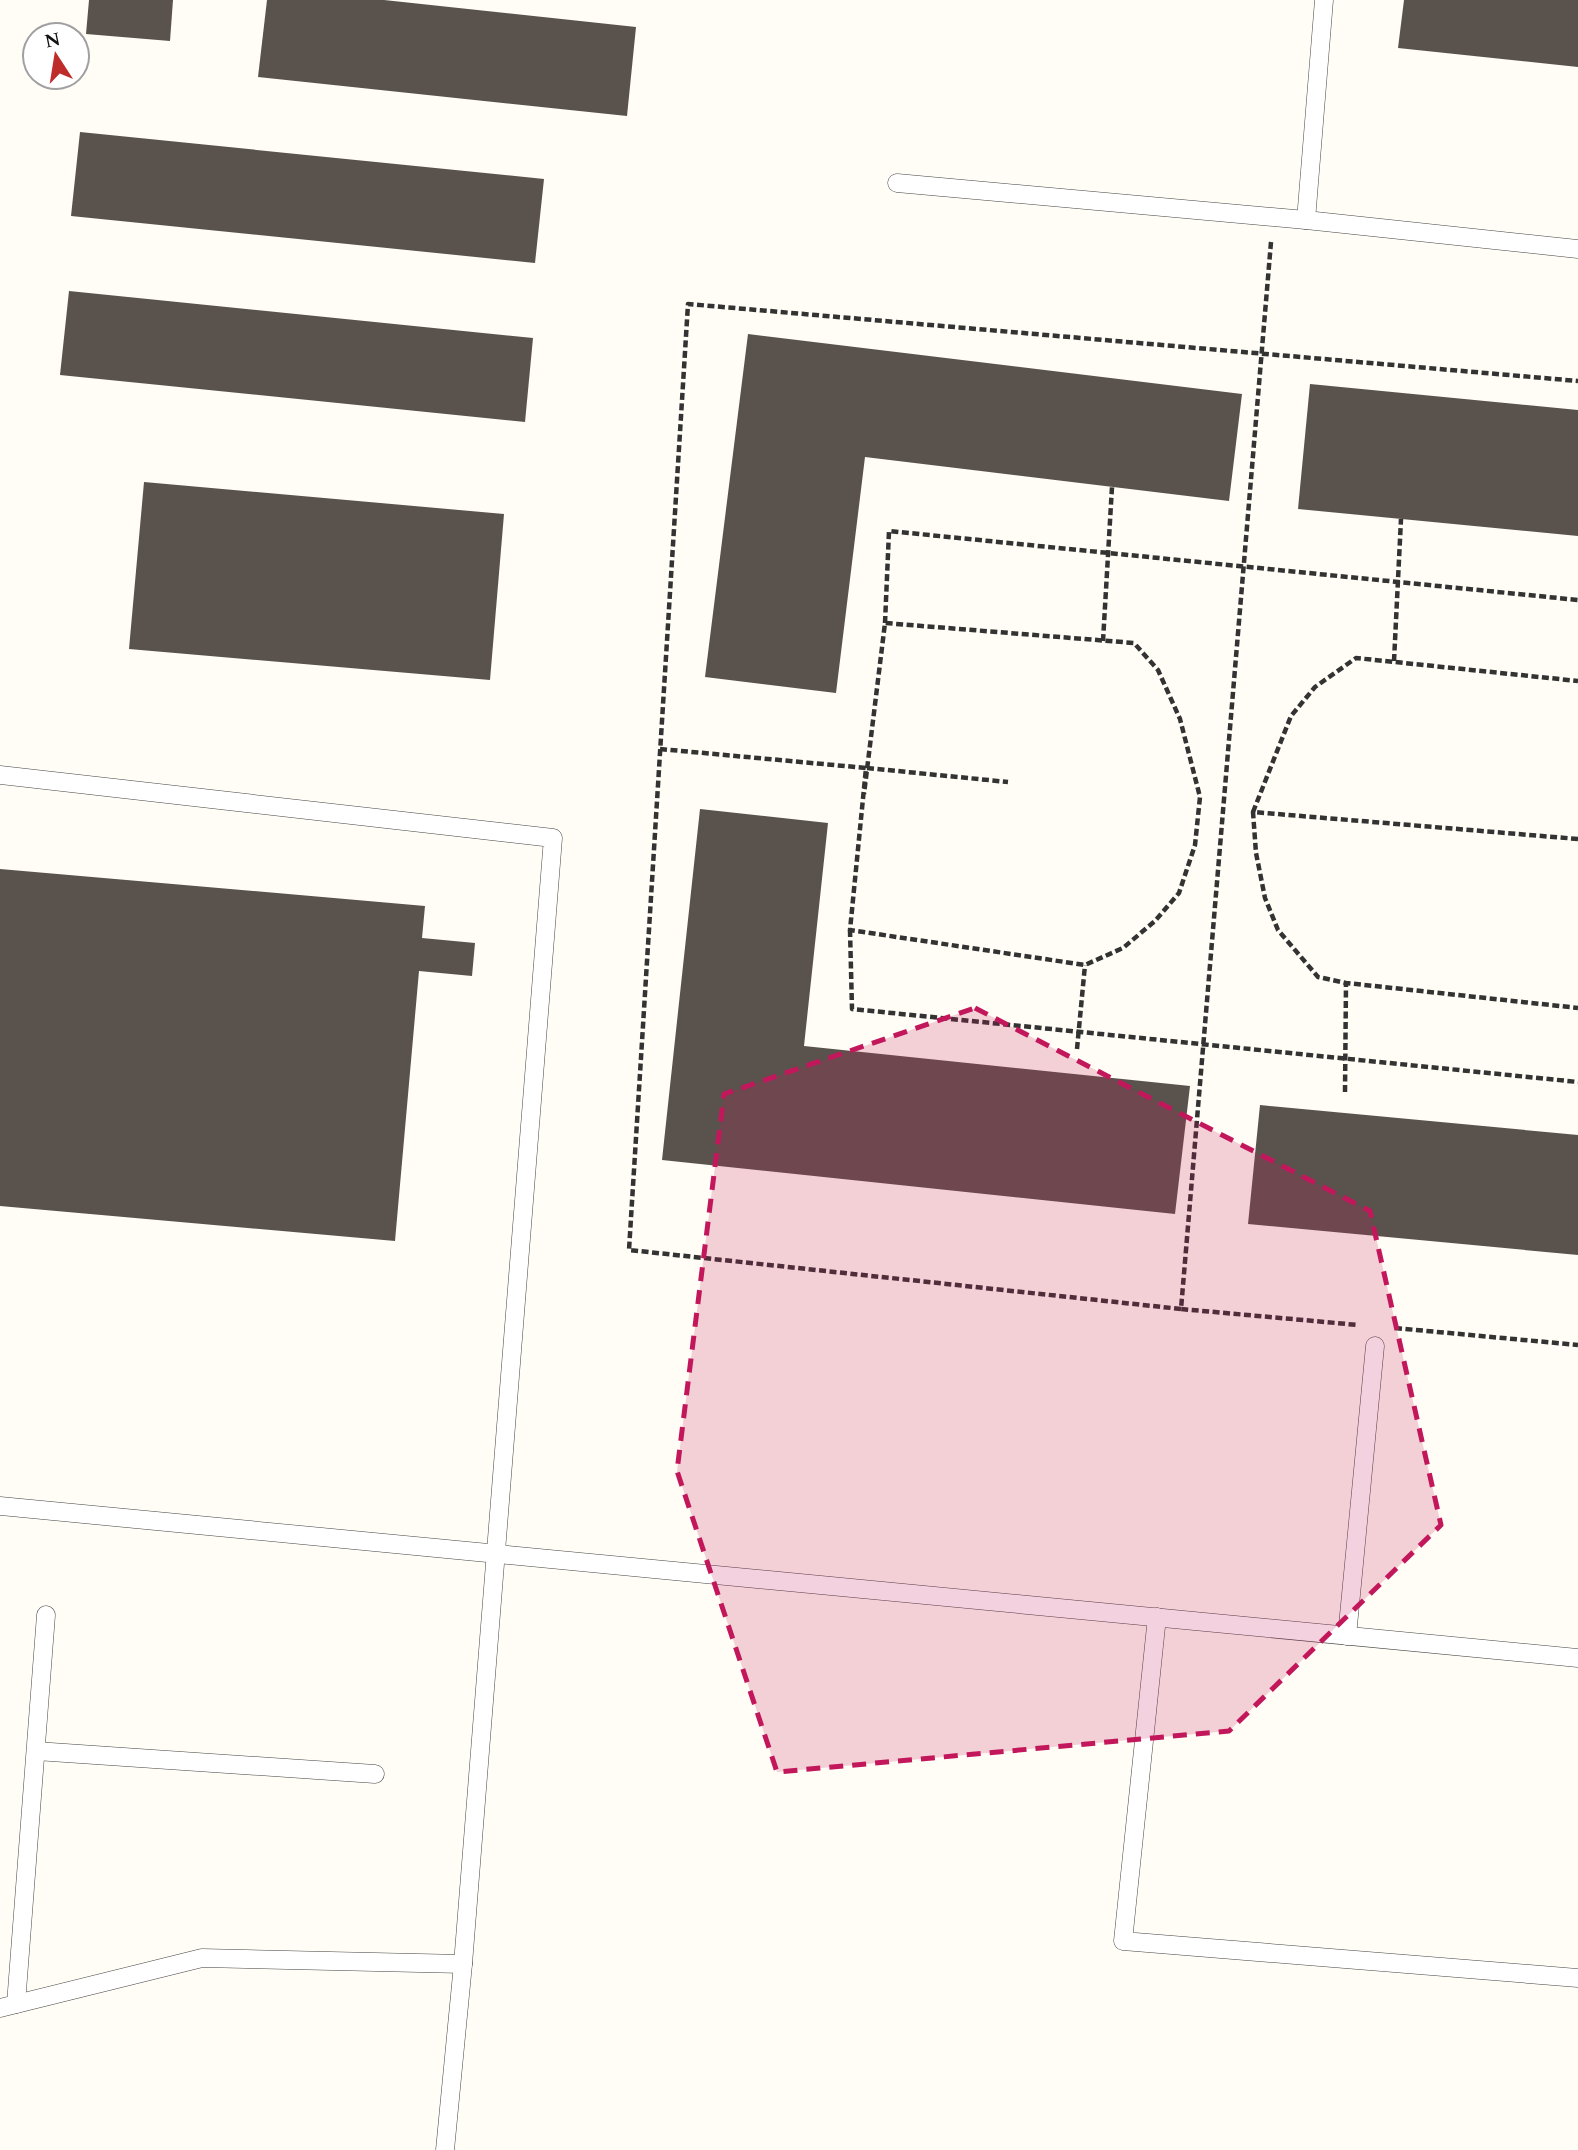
<svg xmlns="http://www.w3.org/2000/svg" width="1578" height="2150" viewBox="0 0 1578 2150" font-family="Spectral,serif">
<rect width="100%" height="100%" fill="#fffdf5"/>
<g fill="#5a534d">
<polygon points="89,0 173,0 170,41 86,34"/>
<polygon points="267,0 384,0 636,27 627,116 258,77"/>
<polygon points="1404,0 1578,0 1578,67 1398,48"/>
<polygon points="80,132 544,179 535,263 71,216"/>
<polygon points="69,291 533,338 525,422 60,375"/>
<polygon points="748,334 1242,394 1229,501 865,457 836,693 705,677"/>
<polygon points="1310,384 1578,410 1578,536 1298,509"/>
<polygon points="144,482 504,514 490,680 129,649"/>
<polygon points="700,809 828,823 804,1046 1190,1086 1175,1214 662,1160"/>
<polygon points="0,869 425,906 422,938 475,943 472,976 419,971 395,1241 0,1206"/>
<polygon points="1260,1105 1578,1135 1578,1255 1248,1224"/>
</g>
<g fill="none" stroke-linecap="round" stroke-linejoin="round">
<defs>
<g id="service">
<polyline points="897,183 1306,220 1578,249"/>
<polyline points="1306,220 1324,0"/>
<polyline points="0,775 553,838 463,1964 445,2150"/>
<polyline points="0,1506 1578,1658"/>
<polyline points="1157,1617 1123,1941 1578,1978"/>
<polyline points="1347,1636 1375,1346"/>
<polyline points="36,1751 375,1774"/>
<polyline points="16,2004 46,1615"/>
<polyline points="0,2008 202,1958 463,1964"/>
</g>
</defs>
<use href="#service" stroke="#444" stroke-width="19"/>
<g stroke="#333" stroke-width="4.5" stroke-dasharray="7 3.5" stroke-linecap="butt">
<polyline points="1271,242 1181,1309 1358,1325"/>
<polyline points="885,623 889,531 1578,600"/>
<polyline points="1103,641 1112,487"/>
<polyline points="1394,661 1401,519"/>
<polyline points="660,749 866,768 850,930 1085,965 1123,948 1155,921 1179,893 1195,845 1200,797 1180,719 1158,670 1134,643 885,623 864,794"/>
<polyline points="867,768 1008,782"/>
<polyline points="1253,812 1291,716 1315,687 1356,658 1578,681"/>
<polyline points="1578,839 1253,812 1256,853 1265,898 1278,930 1318,977 1346,983 1578,1008"/>
<polyline points="850,930 852,1009 1578,1082"/>
<polyline points="1077,1049 1085,965"/>
<polyline points="1345,1092 1346,983"/>
<polyline points="1181,1309 629,1250 688,304 1578,381"/>
<polyline points="1395,1328 1578,1345"/>
</g>
<use href="#service" stroke="#fff" stroke-width="18"/>
</g>
<path fill="#c2185b" fill-opacity="0.2" stroke="#c2185b" stroke-width="5" stroke-dasharray="14 9" stroke-linejoin="round" d="M975,1008L1370,1211L1441,1525L1229,1731L777,1772L677,1471L724,1094Z"/>
<g transform="translate(56 56) rotate(348)"><circle r="33" fill="#ffffff" stroke="#a0a0a0" stroke-width="2"/>
<path d="M0-5L12 26L0 18L-12 26Z" fill="#bf2d2b"/>
<text y="-10" font-size="19" font-weight="bold" text-anchor="middle" fill="#111111">N</text>
</g>
</svg>
